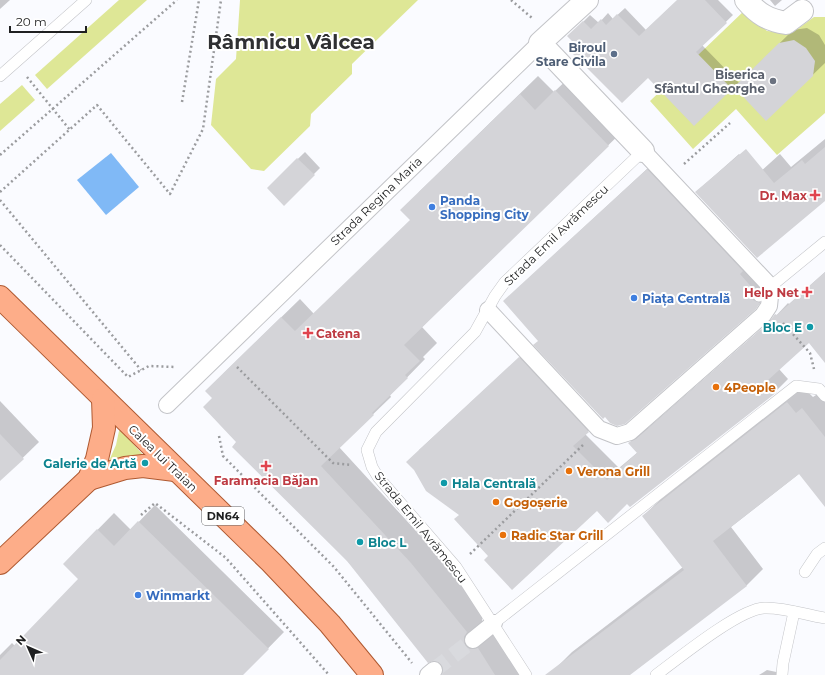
<svg xmlns="http://www.w3.org/2000/svg" width="825" height="675" font-family="Montserrat,sans-serif">
<style>
.green{fill:#dee796}
.water{fill:#80b9f6}
.shadow{fill:#0003}
.building{fill:#d4d4d8}
.lines{fill:none;stroke-linecap:round;stroke-linejoin:round}
.pedestrian-tunnel{stroke:#d9dade;stroke-width:16;stroke-dasharray:16 8;stroke-linecap:butt}
.service-casing{stroke:#c3c4c8;stroke-width:12}
.pedestrian-casing{stroke:#c3c4c8;stroke-width:18}
.minor-casing{stroke:#c3c4c8;stroke-width:24}
.primary-casing{stroke:#af5931;stroke-width:24}
.path{stroke:#9b9c9f;stroke-width:2.5;stroke-dasharray:2 3;stroke-linecap:butt}
.service{stroke:#fff;stroke-width:11}
.pedestrian{stroke:#fff;stroke-width:16}
.minor{stroke:#fff;stroke-width:22}
.primary{stroke:#fdad89;stroke-width:22}
.service-dot{fill:#5c6f8a;stroke:#fff;stroke-width:1.5}
.worship-dot{fill:#6b7280;stroke:#fff;stroke-width:1.5}
.health-dot{fill:#e0444e;stroke:#fff;stroke-width:1.5}
.shop-dot{fill:#3f7fe0;stroke:#fff;stroke-width:1.5}
.culture-dot{fill:#0f9aa8;stroke:#fff;stroke-width:1.5}
.food-dot{fill:#e8710a;stroke:#fff;stroke-width:1.5}
.labels{text-anchor:middle;dominant-baseline:central;stroke-width:4;stroke-linejoin:round;paint-order:stroke}
.shield{fill:#fff;stroke:#626364;stroke-width:1}
.shield-label{font-size:11px;font-weight:bold;fill:#1f2021}
.service-label{font-size:12px;font-weight:bold;fill:#4e5e75;stroke:#fff;text-anchor:end}
.worship-label{font-size:12px;font-weight:bold;fill:#5b616d;stroke:#fff;text-anchor:end}
.health-label{font-size:12px;font-weight:bold;fill:#be3a42;stroke:#fff;text-anchor:end}
.shop-label{font-size:12px;font-weight:bold;fill:#366cbe;stroke:#fff;text-anchor:start}
.street-label{font-size:12px;fill:#1f2021;stroke:#fff}
.culture-label{font-size:12px;font-weight:bold;fill:#0d838f;stroke:#fff;text-anchor:end}
.food-label{font-size:12px;font-weight:bold;fill:#c56008;stroke:#fff;text-anchor:start}
.town-label{font-size:20px;font-weight:bold;fill:#2f3032;stroke:#fff}
</style>
<rect width="100%" height="100%" fill="#fafbff"/>
<g class="green">
<path d="M119,0H147L47,89L35,75Z"/>
<path d="M240,0H418L352,64V74L311,114L310,126L264,171L251,169L211,125L216,79L236,59Z"/>
<path d="M745,10L767,31L792,33L814,17H825V113L777,155L736,109L693,149L650,101Z"/>
<path d="M22,85L35,100L0,131V104Z"/>
<path d="M121,430L143,455L108,463L116,445L119,431Z"/>
</g>
<path class="water" d="M111,153L139,187L106,215L77,180Z"/>
<g class="shadow">
<path d="M0,0H10L0,9Z"/>
<path d="M678,0H718L733,15L702,45L739,83L793,30L807,28L819,35L825,45V63L766,120L734,86L694,125L648,76L577,45L569,36L590,15L599,23L608,13L613,19L625,8L646,30Z"/>
<path d="M770,0H782L775,6Z"/>
<path d="M574,73L627,127L422,327L437,343L423,357L425,359L390,395L391,397L339,447L429,545L485,614L482,618L483,628L496,630L524,675H443L444,673L442,664L238,442L213,398L224,373L300,299L314,314L411,220L419,192L538,76L554,92Z"/>
<path d="M825,139V199L696,192L739,154L758,174L780,154L791,167Z"/>
<path d="M305,152L320,168L284,204L268,188Z"/>
<path d="M660,157L755,258L752,261L768,295L755,308L539,340L517,289Z"/>
<path d="M825,272V361L809,342L779,369L788,379L776,391L628,502L597,510L490,556L460,515L419,450L532,346L600,419L585,434L619,468L638,452L629,443L641,431L649,427L773,319L788,303L789,304Z"/>
<path d="M803,387L813,397L819,393L825,400V506L800,473L731,527L763,569L747,585L629,675H561L556,668L572,652L683,567L643,516L660,500Z"/>
<path d="M0,401L39,442L0,480Z"/>
<path d="M155,505L284,632L242,675H0V655L12,643L15,646L80,579L64,564L114,513L131,530Z"/>
<path d="M767,670L781,673L782,675H759Z"/>
</g>
<g class="building">
<path d="M677,0H705L727,23L696,52L732,89L694,126L648,78L622,103L570,51L576,45L567,36L583,21L591,29L601,19L606,25L617,14L639,36Z"/>
<path d="M794,40L806,48L815,61L813,76L766,121L734,87L779,43Z"/>
<path d="M555,90L609,146L404,345L420,361L405,375L408,378L372,413L374,415L321,466L411,563L467,632L464,637L465,646L470,649L478,648L495,675H442L443,669L441,664L433,661L428,663L347,561L232,447L236,442L203,407L212,398L205,391L281,317L295,331L410,220L400,210L520,94L535,110Z"/>
<path d="M825,147V201L757,258L695,192L746,149L774,183L802,160L805,164Z"/>
<path d="M297,158L315,175L284,206L267,188Z"/>
<path d="M647,169L743,271L740,274L755,291L752,294L753,300L760,303L756,309L625,424L617,426L610,423L605,417L603,419L533,345L538,341L503,301Z"/>
<path d="M825,272V363L809,343L767,381L777,392L630,507L627,504L608,523L597,511L512,590L484,560L488,556L454,519L459,515L426,491L414,470L406,462L519,357L589,432L573,446L607,480L637,453L628,443L636,439L769,322L775,314L777,315Z"/>
<path d="M787,402L796,413L802,408L825,437V507L799,474L713,541L747,586L630,675H545L684,570L642,516Z"/>
<path d="M0,434L24,459L0,481Z"/>
<path d="M138,521L269,649L243,675H0V660L78,579L63,564L97,529L114,546Z"/>
</g>
<g class="lines">
<path class="pedestrian-tunnel" d="M434,670L473,640"/>
<g class="service-casing">
<g id="service">
<path d="M0,76L86,0"/>
<path d="M759,296L825,242"/>
<path d="M805,572L817,554L825,548"/>
<path d="M494,623L796,386L819,389L825,396"/>
<path d="M526,675L456,567L378,477L372,467L367,450L376,432L475,332L495,296L505,282L643,151"/>
<path d="M656,675C679,658 739,609 764,608C784,607 806,615 825,618"/>
<path d="M782,675L783,663L794,612"/>
</g>
</g>
<g class="pedestrian-casing">
<g id="pedestrian">
<path d="M488,310L599,429L617,436L630,432L763,315L769,306L771,287L643,151"/>
<path d="M167,405L540,43"/>
<path d="M473,640L494,623"/>
<path d="M428,675L434,670"/>
</g>
</g>
<g class="minor-casing">
<g id="minor">
<path d="M587,0L540,43L643,151"/>
<path d="M746,0C758,14 768,20 786,23L802,11"/>
</g>
</g>
<g class="primary-casing">
<g id="primary">
<path d="M0,297L271,562L330,624L372,675"/>
<path d="M89,479L125,468L143,466L175,470"/>
<path d="M0,563L89,479L97,459L104,428L103,399"/>
</g>
</g>
<g class="path">
<path d="M511,0L532,18"/>
<path d="M27,77L70,130"/>
<path d="M182,102L199,0"/>
<path d="M0,155L177,0"/>
<path d="M684,164L730,123"/>
<path d="M0,192L97,105L170,194L203,129L221,0"/>
<path d="M0,200L141,370"/>
<path d="M0,245L128,377L149,366L176,367"/>
<path d="M783,323L810,353L814,369"/>
<path d="M237,367L333,463L352,465"/>
<path d="M219,436L223,456L334,567L412,663"/>
<path d="M141,515L155,503L226,558L329,675"/>
<path d="M470,554L584,444"/>
</g>
<use href="#service" class="service"/>
<use href="#pedestrian" class="pedestrian"/>
<use href="#minor" class="minor"/>
<use href="#primary" class="primary"/>
</g>
<circle class="service-dot" cx="614" cy="54" r="4"/>
<circle class="worship-dot" cx="773" cy="81" r="4"/>
<g class="health-dot">
<path d="M813 189h4v4h4v4h-4v4h-4v-4h-4v-4h4z"/>
<path d="M805 286h4v4h4v4h-4v4h-4v-4h-4v-4h4z"/>
<path d="M306 327h4v4h4v4h-4v4h-4v-4h-4v-4h4z"/>
<path d="M264 460h4v4h4v4h-4v4h-4v-4h-4v-4h4z"/>
</g>
<g class="shop-dot">
<circle cx="432" cy="207" r="4"/>
<circle cx="634" cy="298" r="4"/>
<circle cx="138" cy="595" r="4"/>
</g>
<g class="culture-dot">
<circle cx="810" cy="327" r="4"/>
<circle cx="145" cy="463" r="4"/>
<circle cx="444" cy="483" r="4"/>
<circle cx="360" cy="542" r="4"/>
</g>
<g class="food-dot">
<circle cx="716" cy="387" r="4"/>
<circle cx="569" cy="471" r="4"/>
<circle cx="496" cy="502" r="4"/>
<circle cx="503" cy="535" r="4"/>
</g>
<g class="labels">
<rect class="shield" x="202" y="507" width="42" height="18" rx="3"/>
<g class="shield-label">
<text x="223" y="516">DN64</text>
</g>
<g class="service-label">
<text x="606" y="47">Biroul<tspan x="606" dy="14">Stare Civila</tspan></text>
</g>
<g class="worship-label">
<text x="765" y="74">Biserica<tspan x="765" dy="14">Sfântul Gheorghe</tspan></text>
</g>
<g class="health-label">
<text x="807" y="195">Dr. Max</text>
<text x="799" y="292">Help Net</text>
<text x="316" y="333" text-anchor="start">Catena</text>
<text x="266" y="480" text-anchor="middle">Faramacia Băjan</text>
</g>
<g class="shop-label">
<text x="440" y="200">Panda<tspan x="440" dy="14">Shopping City</tspan></text>
<text x="642" y="298">Piața Centrală</text>
<text x="146" y="595">Winmarkt</text>
</g>
<g class="street-label">
<text transform="translate(376 201) rotate(-44)">Strada Regina Maria</text>
<text transform="translate(556 235) rotate(-44)">Strada Emil Avrămescu</text>
<text transform="translate(163 458) rotate(44)">Calea lui Traian</text>
<text transform="translate(421 527) rotate(51)">Strada Emil Avrămescu</text>
</g>
<g class="culture-label">
<text x="802" y="327">Bloc E</text>
<text x="137" y="463">Galerie de Artă</text>
<text x="452" y="483" text-anchor="start">Hala Centrală</text>
<text x="368" y="542" text-anchor="start">Bloc L</text>
</g>
<g class="food-label">
<text x="724" y="387">4People</text>
<text x="577" y="471">Verona Grill</text>
<text x="504" y="502">Gogoșerie</text>
<text x="511" y="535">Radic Star Grill</text>
</g>
<g class="town-label">
<text x="291" y="42">Râmnicu Vâlcea</text>
</g>
</g>
<g transform="translate(28 647) rotate(315)" stroke="#ffffff" stroke-width="3" paint-order="stroke">
<path d="M0-3L7 15L0 10L-7 15Z" fill="#1f2021"/>
<text y="-6" font-size="11" font-weight="bold" text-anchor="middle" fill="#1f2021">N</text>
</g>
<path d="M10 26v6h76v-6" fill="none" stroke="#1f2021" stroke-width="2"/>
<text x="16" y="26" font-size="12" fill="#1f2021" stroke="#ffffff" stroke-width="3" paint-order="stroke">20 m</text>
</svg>
